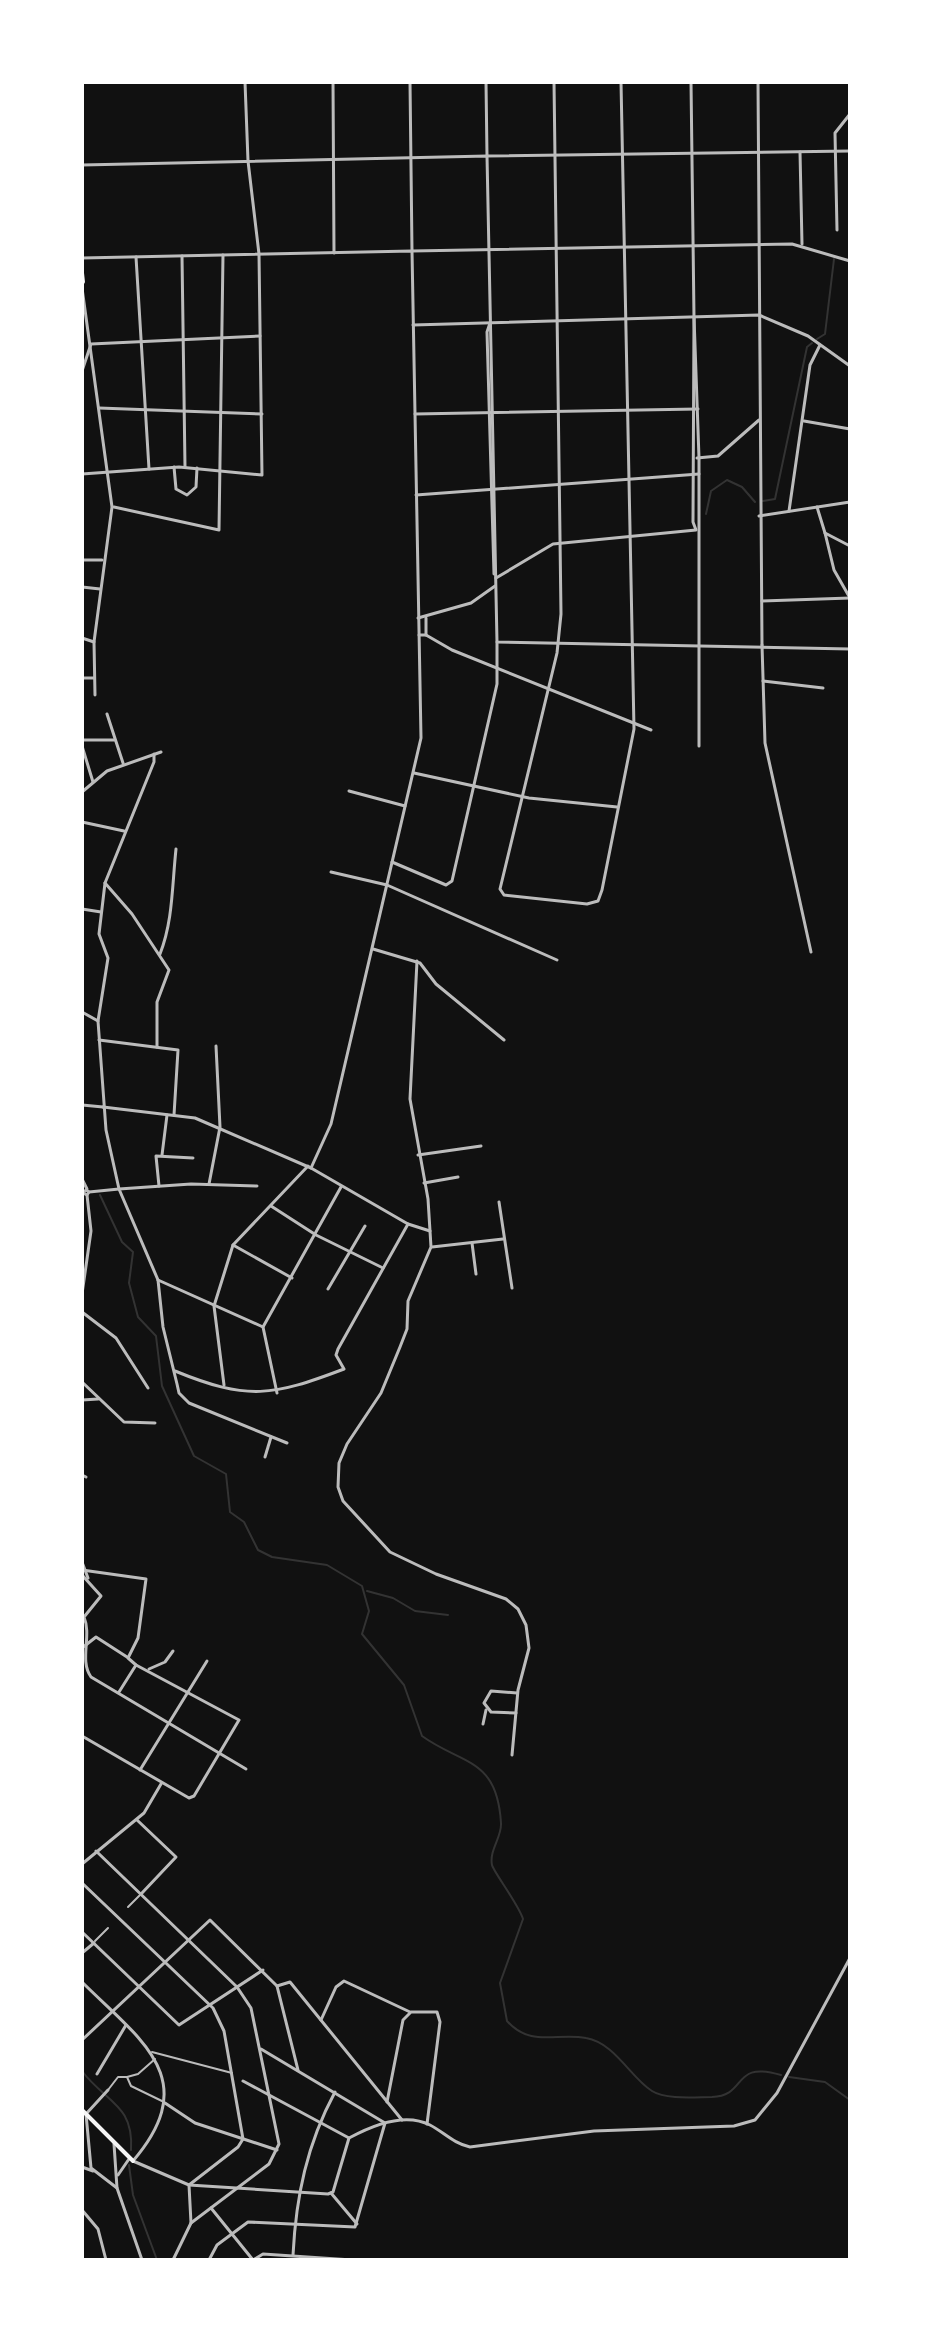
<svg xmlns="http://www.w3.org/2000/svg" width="932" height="2342" font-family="'DejaVu Sans',sans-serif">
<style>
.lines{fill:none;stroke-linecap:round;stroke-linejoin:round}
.stream{stroke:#333;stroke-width:2}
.pedestrian{stroke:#bcbcbc;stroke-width:2}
.minor{stroke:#bcbcbc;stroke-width:3}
.tertiary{stroke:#bcbcbc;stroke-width:3}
.secondary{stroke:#f5f5f5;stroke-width:4}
</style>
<rect width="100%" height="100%" fill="#111"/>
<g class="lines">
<g class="stream">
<path d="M817,339L825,334L834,259"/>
<path d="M763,501L775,499L807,347L812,343"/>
<path d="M706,514L711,491L727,480L742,487L755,502"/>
<path d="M100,1195L122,1242L133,1252L129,1283L138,1317L156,1336L162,1386L194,1456L226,1474L230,1512L244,1522L258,1550L272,1557L327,1565L362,1586L369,1611L362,1634L404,1685L422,1736C462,1765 497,1757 501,1823C502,1837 489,1850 492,1865C493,1871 519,1905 523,1919L500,1983L507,2021C531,2048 557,2032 586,2038C615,2043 630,2077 652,2091C666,2100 696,2097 712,2097C748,2096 731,2060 781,2075"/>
<path d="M367,1591L393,1598L415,1611L448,1615"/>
<path d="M82,2071C105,2102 134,2104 131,2150"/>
<path d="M789,2077L825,2082L850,2100"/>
<path d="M129,2165L133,2195L157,2260"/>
</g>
<g class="pedestrian">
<path d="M128,1907L140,1895"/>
<path d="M95,1941L108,1928"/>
<path d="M152,2052L232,2073"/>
<path d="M127,2077L138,2074L155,2059"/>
<path d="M108,2090L118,2077H127L131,2086L164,2102"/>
</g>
<g class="minor">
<path d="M333,82L334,253"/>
<path d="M410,82L412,251L792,244L850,261"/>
<path d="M486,82L487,156L850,151"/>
<path d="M554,82L561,614L557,653L500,889L504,895L587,904L598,901L602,890L634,729L621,82"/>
<path d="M800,152L802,244"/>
<path d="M837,230L835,133L850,114"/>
<path d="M182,256L185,467"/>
<path d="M136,257L149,469"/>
<path d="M82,288L112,507L94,642L95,695"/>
<path d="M694,317L699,458V746"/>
<path d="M82,371L91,344L260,336"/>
<path d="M99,408L262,414"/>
<path d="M415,414L698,409"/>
<path d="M804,421L850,429"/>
<path d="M697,458L718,456L759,420"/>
<path d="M174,467L176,489L187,495L196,487L197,468"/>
<path d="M82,474L179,467L262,475L259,254L248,161L245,82"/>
<path d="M416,495L699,474"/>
<path d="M114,507L219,530L223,255"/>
<path d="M817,507L825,533L850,546"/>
<path d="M789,511L810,365L820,345"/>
<path d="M759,516L850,502"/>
<path d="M825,533L834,570L850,598"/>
<path d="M82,560H102"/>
<path d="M496,578L553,544L696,530L693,522L694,318"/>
<path d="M82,587L100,589"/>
<path d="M762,601L850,598"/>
<path d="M426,618V635"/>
<path d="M419,635H426L452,650L651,730"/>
<path d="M82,638L94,642"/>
<path d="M762,645L765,743L811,952"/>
<path d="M82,678H94"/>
<path d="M763,681L823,688"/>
<path d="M107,714L123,763"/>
<path d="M82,740H114"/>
<path d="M82,746L93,782"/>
<path d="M414,773L529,798L617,807"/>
<path d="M349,791L405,806"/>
<path d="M82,792L107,771L161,752"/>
<path d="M82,822L124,831"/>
<path d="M392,862L446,885L452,881L497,684V642"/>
<path d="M331,872L387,885L557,960"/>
<path d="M105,883L132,914L169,970L157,1002V1047"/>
<path d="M82,909L101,912"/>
<path d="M373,949L420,963L436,984L504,1040"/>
<path d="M160,954C173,921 172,886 176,849"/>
<path d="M417,961L410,1099L428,1199L431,1247L408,1301L407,1329L400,1347L381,1393L347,1444L339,1463L338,1487L343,1501L390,1552L436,1574L506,1599L518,1609L526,1625L529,1648L518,1690L512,1755"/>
<path d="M98,1021L108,958L99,934L105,883L154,762V754"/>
<path d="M99,1040L178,1050L174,1115"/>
<path d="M82,1105L103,1107"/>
<path d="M162,1155L167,1115"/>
<path d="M418,1155L481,1146"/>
<path d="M311,1168L408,1224L430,1231"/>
<path d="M82,1179L87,1189"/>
<path d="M424,1183L458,1177"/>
<path d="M209,1184L220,1127L216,1046"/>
<path d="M159,1186L156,1156L193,1158"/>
<path d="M257,1186L191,1184L119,1189L158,1280L163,1327L177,1384L179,1393L189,1403L287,1443"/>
<path d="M499,1202L512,1288"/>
<path d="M271,1206L316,1235L383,1268"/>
<path d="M472,1243L476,1274"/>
<path d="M233,1245L292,1278"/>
<path d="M432,1247L503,1239"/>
<path d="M158,1280L263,1327"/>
<path d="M328,1289L365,1226"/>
<path d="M82,1312L116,1338L148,1388"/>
<path d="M175,1371C248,1401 273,1396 344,1369L336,1355L338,1349L408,1224"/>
<path d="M82,1382L124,1422L155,1423"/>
<path d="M224,1385L214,1306L233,1245L308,1166"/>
<path d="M277,1393L263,1327L341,1187"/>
<path d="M82,1400L98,1399"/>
<path d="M265,1457L271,1437"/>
<path d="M82,1475L86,1477"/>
<path d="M82,1482V1524"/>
<path d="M82,1562L88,1578"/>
<path d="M82,1570L146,1579L138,1638L128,1658L136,1665"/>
<path d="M82,1575L101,1596L84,1617C92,1636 79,1660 91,1677L246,1769"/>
<path d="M82,1648L96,1637L127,1657"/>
<path d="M149,1669L165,1662L173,1651"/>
<path d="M516,1713L491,1712L484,1703L491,1691L517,1693"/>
<path d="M483,1724L486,1710"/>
<path d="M82,1736L189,1798L194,1796L239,1720L136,1665L119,1692"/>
<path d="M140,1770L207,1661"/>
<path d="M137,1820L176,1857L142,1893"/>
<path d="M96,1851L237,1987L251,2008L279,2144L269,2164L191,2223"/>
<path d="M82,1864L144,1813L161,1784"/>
<path d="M82,1883L213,2008L224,2031L243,2139L238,2147L189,2185L191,2223L173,2260"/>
<path d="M82,1932L179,2025L263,1970"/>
<path d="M82,1953L94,1943"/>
<path d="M277,1986L290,1982L402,2120"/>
<path d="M321,2020L336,1987L344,1981L410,2012"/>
<path d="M82,2040L210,1920L277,1986L298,2070"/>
<path d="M97,2074L126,2025"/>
<path d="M243,2081L349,2138"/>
<path d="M387,2102L403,2020L411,2012H437L440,2022L427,2124"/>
<path d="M165,2103L195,2123L277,2150"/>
<path d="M86,2114L108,2090"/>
<path d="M82,2167L93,2171"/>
<path d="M331,2193L357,2224"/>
<path d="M211,2208L253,2260"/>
<path d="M82,2210L98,2229L106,2260"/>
<path d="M293,2255C296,2196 307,2144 335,2092"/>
<path d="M209,2260L217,2245L248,2222L355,2227L385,2123L261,2049"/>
<path d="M253,2260L263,2254L352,2260"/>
</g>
<g class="tertiary">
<path d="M691,82L694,317"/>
<path d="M758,82L762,645"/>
<path d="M82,165L487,156L497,642L850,649"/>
<path d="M82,258L412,251L421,738L331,1124L311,1168L195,1118L103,1107"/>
<path d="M490,323L487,332L494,574"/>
<path d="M413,325L759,315L808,336L850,366"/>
<path d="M418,618L471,603L495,586"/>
<path d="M82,1012L98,1021L106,1130L119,1189L89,1192"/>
<path d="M86,1190L89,1192L87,1195L83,1193Z"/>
<path d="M82,1294L91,1231L87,1195"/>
<path d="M82,1982C139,2039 204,2078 133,2161L189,2185L328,2194L333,2192L349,2138C371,2126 405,2112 430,2125C445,2133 453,2143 470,2147L594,2131L734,2126L755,2120L777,2093L850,1958"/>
<path d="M86,2114L91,2168L117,2188"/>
<path d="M114,2144L117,2188L142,2260"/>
<path d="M118,2175L129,2159"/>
</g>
<g class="secondary">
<path d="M82,273L83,282"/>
<path d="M82,2110L133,2161"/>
</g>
</g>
<rect width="932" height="2342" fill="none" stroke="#ffffff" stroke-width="168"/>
</svg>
